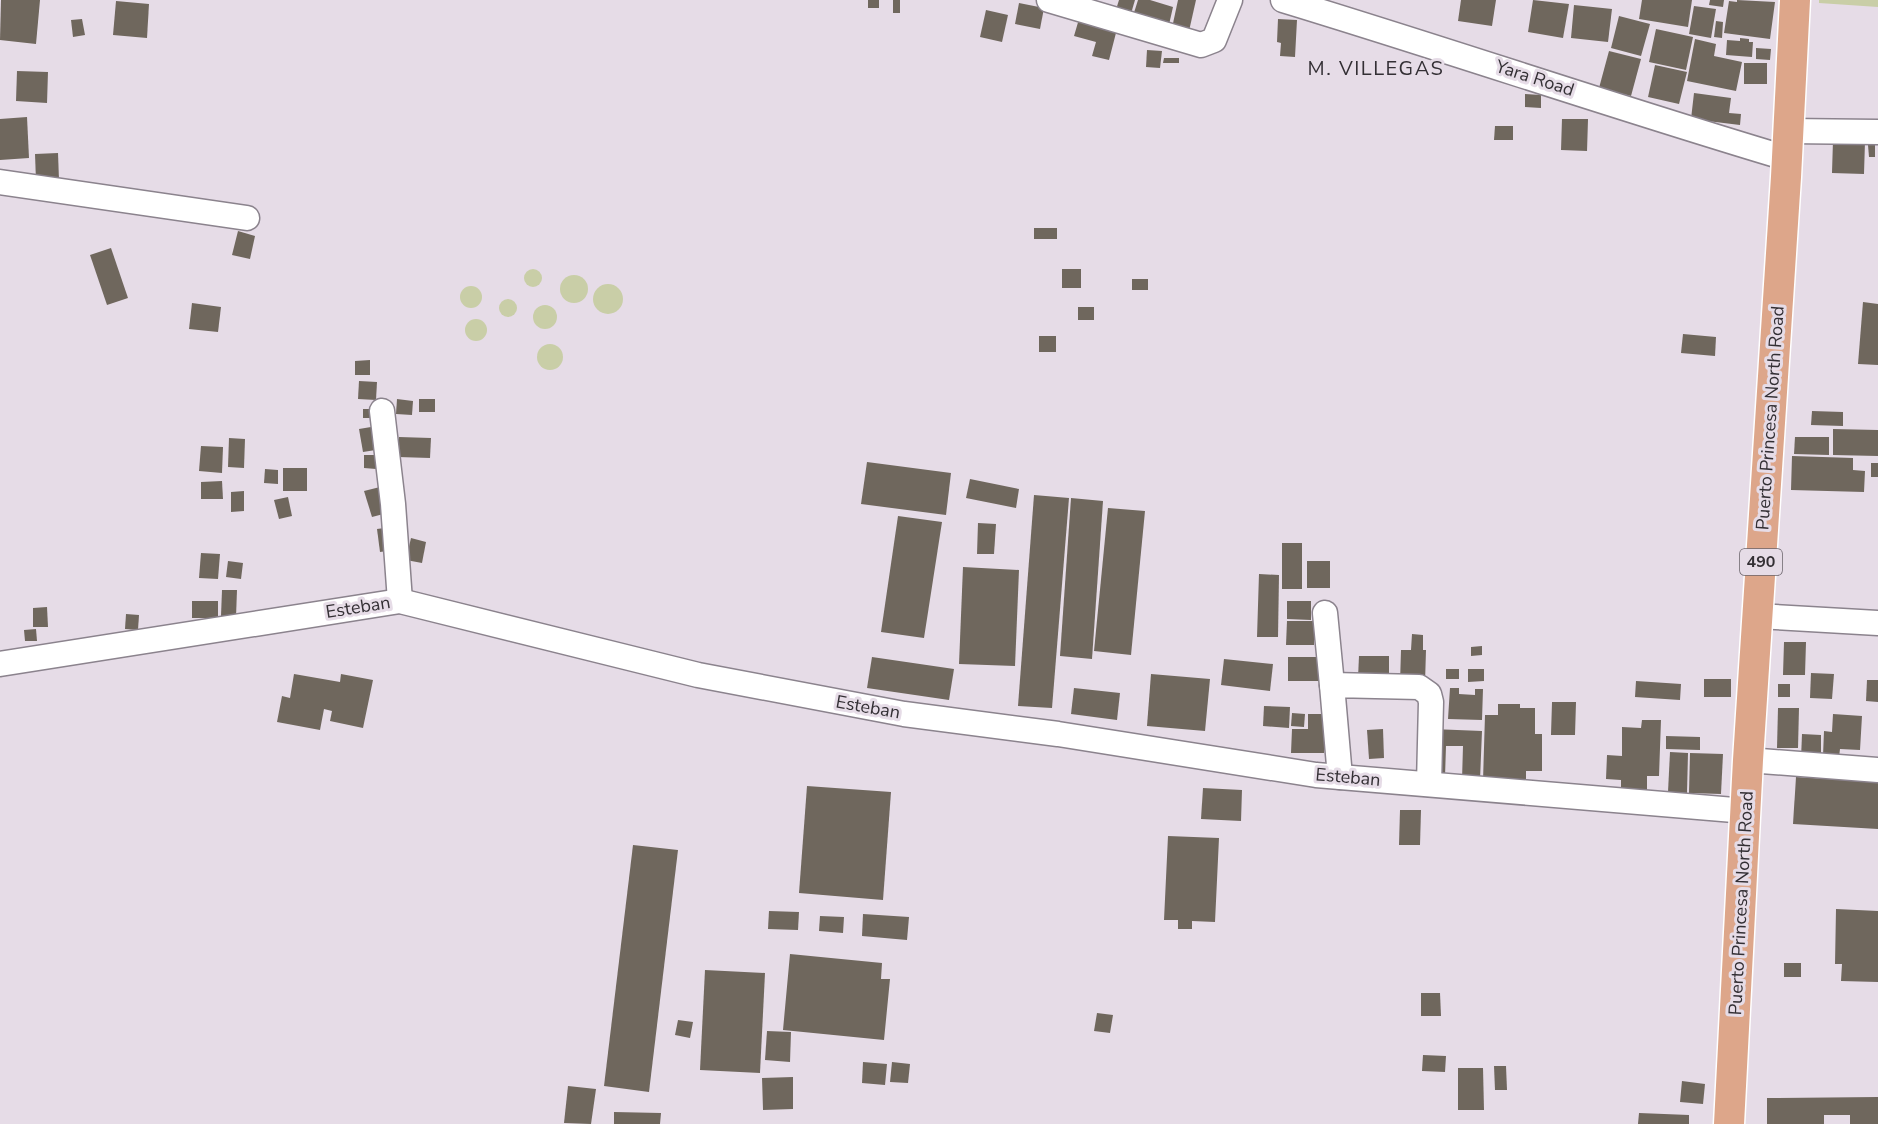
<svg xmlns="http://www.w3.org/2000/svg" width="1878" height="1124" font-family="'Nunito Sans',sans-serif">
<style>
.green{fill:#c9cea7}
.building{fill:#6f675d}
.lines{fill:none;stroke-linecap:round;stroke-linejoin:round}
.minor-casing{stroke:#8b838d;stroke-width:27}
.major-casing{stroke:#fff;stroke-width:33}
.minor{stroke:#fff;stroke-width:24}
.major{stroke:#dda68a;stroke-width:30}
.labels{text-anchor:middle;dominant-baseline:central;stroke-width:6;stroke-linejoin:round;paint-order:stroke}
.shield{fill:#e6dce7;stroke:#69636a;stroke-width:1.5}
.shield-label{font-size:16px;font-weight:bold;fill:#332f34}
.street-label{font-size:18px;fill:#332f34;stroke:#e6dce7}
.neighbourhood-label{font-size:20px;letter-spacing:1.5px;fill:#332f34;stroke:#e6dce7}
</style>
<rect width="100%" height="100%" fill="#e6dce7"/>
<g class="green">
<path d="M1819,0H1878V7L1819,3Z"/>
<circle cx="533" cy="278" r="9"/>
<circle cx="574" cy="289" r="14"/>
<circle cx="608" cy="299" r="15"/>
<circle cx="471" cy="297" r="11"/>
<circle cx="508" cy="308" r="9"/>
<circle cx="545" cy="317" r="12"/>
<circle cx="476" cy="330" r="11"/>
<circle cx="550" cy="357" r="13"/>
</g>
<g class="building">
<path d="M1,0H40L36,44L0,40Z"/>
<rect x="868" y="0" width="11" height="8"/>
<rect x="893" y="0" width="7" height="13"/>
<path d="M1119,0H1135L1130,17L1115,13Z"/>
<path d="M1138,0H1150L1173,7L1168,29L1132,19Z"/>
<path d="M1178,0H1196L1189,31L1172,28Z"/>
<path d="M1461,0H1496L1492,26L1458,21Z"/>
<path d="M1533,0L1569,4L1563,38L1528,32Z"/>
<path d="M1642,0H1692L1688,27L1639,19Z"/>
<path d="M1710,0H1724L1723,7L1709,5Z"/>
<path d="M1737,0L1775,2L1770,39L1724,33L1729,1L1737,2Z"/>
<path d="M116,1L149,4L147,38L113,35Z"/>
<path d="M1019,3L1044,8L1040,29L1015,24Z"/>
<path d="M1574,5L1612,9L1608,42L1571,38Z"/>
<path d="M1694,6L1716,9L1711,38L1689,34Z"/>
<path d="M986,10L1008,15L1002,42L980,37Z"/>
<path d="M1619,16L1650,24L1641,56L1611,48Z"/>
<path d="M82,19L85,35L73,37L71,20Z"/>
<path d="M1079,19L1117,29L1109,60L1092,56L1096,42L1074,36Z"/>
<path d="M1278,19L1297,20L1295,57L1280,56L1281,43L1277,42Z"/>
<path d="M1716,21L1723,22L1722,38L1714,37Z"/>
<path d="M1656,29L1693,37L1686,70L1649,62Z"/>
<path d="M1740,38L1749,39V42H1753L1752,57L1726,55L1727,40L1740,41Z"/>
<path d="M1695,39L1716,44L1714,56L1742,62L1736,91L1687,81Z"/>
<path d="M1756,48L1771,49L1770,60L1756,59Z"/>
<path d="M1147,50L1162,51L1160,68L1146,67Z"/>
<path d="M1609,51L1641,59L1631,96L1599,88Z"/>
<path d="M1164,58H1179V63H1163Z"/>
<rect x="1744" y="63" width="23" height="21"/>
<path d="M1655,65L1687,72L1679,104L1648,97Z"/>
<path d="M17,71L48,72L47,103L16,101Z"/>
<path d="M1694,93L1731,98L1729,113L1741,114L1740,125L1691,119Z"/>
<path d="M1525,94L1541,95V108L1525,107Z"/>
<path d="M27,117L29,158L0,160V119Z"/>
<path d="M1562,119H1588L1587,151L1561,150Z"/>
<path d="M1495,126H1513V140H1494Z"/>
<path d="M1833,140L1865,141L1864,174L1832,173Z"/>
<path d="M1868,145H1875V157H1869Z"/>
<path d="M58,153L59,180L36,181L35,154Z"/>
<rect x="1034" y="228" width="23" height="11"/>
<path d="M238,231L255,236L250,259L232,255Z"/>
<path d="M111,248L128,298L107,305L90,255Z"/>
<rect x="1062" y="269" width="19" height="19"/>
<rect x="1132" y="279" width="16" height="11"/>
<path d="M1863,302L1878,304V365L1858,364Z"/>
<path d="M192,303L221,307L218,332L189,329Z"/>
<rect x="1078" y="307" width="16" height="13"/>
<path d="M1683,334L1716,337L1715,356L1681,353Z"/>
<rect x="1039" y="336" width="17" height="16"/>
<path d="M370,360V375H355V361Z"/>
<path d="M359,381L377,382L376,400L358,399Z"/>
<path d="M397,399L413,401L412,415L396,414Z"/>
<rect x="419" y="399" width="16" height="13"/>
<rect x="363" y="409" width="12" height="9"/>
<path d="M1812,411L1843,412V426L1811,425Z"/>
<path d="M377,426L382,449L363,452L359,429Z"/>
<path d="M1833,429L1878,430V456L1833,455Z"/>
<path d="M399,437L431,438L430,458L398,457Z"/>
<path d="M1795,437H1829V455L1794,454Z"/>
<path d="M229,438L245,439L244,468L228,467Z"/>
<path d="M201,446L223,447L222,473L199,471Z"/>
<path d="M364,455H376V469L364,468Z"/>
<path d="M1792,456L1853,458V470L1865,471L1864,492L1791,490Z"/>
<path d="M867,462L951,473L946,515L861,504Z"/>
<rect x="1871" y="463" width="7" height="14"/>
<rect x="283" y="468" width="24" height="23"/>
<path d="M265,469L278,470V484L264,483Z"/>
<path d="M970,479L1019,489L1016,508L966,498Z"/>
<path d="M222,481L223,499H201V482Z"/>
<path d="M384,486L391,512L372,517L364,491Z"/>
<path d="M244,491V511L231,512V492Z"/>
<path d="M1034,495L1069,498L1052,708L1018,706Z"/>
<path d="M288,497L292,516L279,519L274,500Z"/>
<path d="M1071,498L1103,501L1092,659L1060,656Z"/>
<path d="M1108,508L1145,511L1131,655L1094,651Z"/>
<path d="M898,516L942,522L924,638L881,632Z"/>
<path d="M978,523L996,524L994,554H977Z"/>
<path d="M392,527L394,550L380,552L377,529Z"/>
<path d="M411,538L426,542L422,563L406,560Z"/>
<rect x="1282" y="543" width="20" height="46"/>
<path d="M201,553L220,554L218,579L199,578Z"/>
<path d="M228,561L243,563L241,579L226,577Z"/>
<rect x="1307" y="561" width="23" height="27"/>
<path d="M963,567L1019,570L1015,666L959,664Z"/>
<path d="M1259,574L1279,575L1278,637H1257Z"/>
<path d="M222,590H237L236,617L221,616Z"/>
<rect x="192" y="601" width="26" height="17"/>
<path d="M1287,601H1311V620L1287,619Z"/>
<path d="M47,607L48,627H33V608Z"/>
<path d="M126,614L139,615L138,630L125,629Z"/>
<path d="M1287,621H1314V645H1286Z"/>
<path d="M36,629L37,641H25L24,630Z"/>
<path d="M1412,634L1423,635V650H1426L1425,683H1400L1401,650H1411Z"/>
<path d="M1784,642H1806L1805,675H1783Z"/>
<path d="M1482,646V655L1471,656V647Z"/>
<path d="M1359,656H1389V678H1358Z"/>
<path d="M872,657L954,669L949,700L867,688Z"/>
<path d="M1288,657H1323L1322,681H1288Z"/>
<path d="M1224,659L1273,664L1270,691L1221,685Z"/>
<rect x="1446" y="669" width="13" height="10"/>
<path d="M1468,669H1484V681L1468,682Z"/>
<path d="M1811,673L1834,674L1832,699L1810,698Z"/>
<path d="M294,674L340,682L341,674L373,680L363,728L330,721L332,711L324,709L320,730L277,722L282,696L290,698Z"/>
<path d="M1151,674L1210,679L1205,731L1147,726Z"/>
<rect x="1704" y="679" width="27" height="18"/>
<path d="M1867,680H1878V702L1866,701Z"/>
<path d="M1636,681L1681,684L1680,700L1635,697Z"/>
<rect x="1778" y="684" width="12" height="13"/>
<path d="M1074,688L1120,693L1117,720L1071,714Z"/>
<path d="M1450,688H1459V694L1475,695V689H1483L1482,720L1448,719Z"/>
<path d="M1552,702H1576L1575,735H1551Z"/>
<path d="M1498,704H1520V708H1535V734H1542V771H1526V782L1483,781L1485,715H1498Z"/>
<path d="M1264,706L1290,707L1289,728L1263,726Z"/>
<path d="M1778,708H1799L1798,748H1777Z"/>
<path d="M1292,713L1305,714L1304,727L1291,726Z"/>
<path d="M1308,714H1325L1324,753H1291L1292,729H1308Z"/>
<path d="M1833,714L1862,716L1860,750L1840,749L1839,757L1823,756L1824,731L1832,732Z"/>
<path d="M1642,720H1661L1659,776H1647V792L1621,791V780L1606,779L1607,755L1622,756V727L1641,728Z"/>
<path d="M1383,729L1384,758L1369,759L1367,730Z"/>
<path d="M1432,729L1482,731L1480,780H1462L1463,746H1446L1445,777L1430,776Z"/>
<path d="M1802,734L1821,735V759H1801Z"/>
<path d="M1666,736L1700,737V750L1666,749Z"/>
<path d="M1670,752L1688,753L1687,793L1668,792Z"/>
<path d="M1690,753L1723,754L1721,794L1689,793Z"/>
<path d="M1796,777L1878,782V829L1793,824Z"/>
<path d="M807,786L891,792L883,900L799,893Z"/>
<path d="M1203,788L1242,790L1241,821L1201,819Z"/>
<path d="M1400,810H1421L1420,845H1399Z"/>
<path d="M1168,836L1219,838L1215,922L1192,921V929H1178V920H1164Z"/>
<path d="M633,845L678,850L649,1092L604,1086Z"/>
<path d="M1836,909L1878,911V982L1841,981L1842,964H1835Z"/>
<path d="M769,911L799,912L798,930L768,929Z"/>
<path d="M863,914L909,917L907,940L862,936Z"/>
<path d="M820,916L844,917L843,933L819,931Z"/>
<path d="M790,954L882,963L881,979H890L884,1040L783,1030Z"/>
<rect x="1784" y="963" width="17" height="14"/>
<path d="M705,970L765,973L760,1073L700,1070Z"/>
<path d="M1421,993H1440L1441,1016H1421Z"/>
<path d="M1097,1013L1113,1015L1110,1033L1094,1031Z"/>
<path d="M678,1020L693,1022L690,1038L675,1035Z"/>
<path d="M767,1031L791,1032L790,1062L765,1060Z"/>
<path d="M1423,1055L1446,1056L1445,1072L1422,1071Z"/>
<path d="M863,1062L887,1064L885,1085L862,1083Z"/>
<path d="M892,1062L910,1064L908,1083L890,1082Z"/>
<path d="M1494,1066H1506L1507,1090H1495Z"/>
<path d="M1458,1068H1483L1484,1110H1458Z"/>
<path d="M793,1077V1109L763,1110L762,1078Z"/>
<path d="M1682,1081L1705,1084L1703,1104L1680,1102Z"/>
<path d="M568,1086L596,1089L591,1124L564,1123Z"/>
<path d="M1878,1097V1124H1850V1115H1824V1124H1767V1098Z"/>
<path d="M614,1112L661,1113L660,1124H614Z"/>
<path d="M1639,1113L1689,1115V1124H1638Z"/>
</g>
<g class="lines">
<g class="minor-casing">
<g id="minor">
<path d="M1049,0L1201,45L1214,40L1230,0"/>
<path d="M1283,0C1451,51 1618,108 1786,158"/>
<path d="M1788,131L1878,132"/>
<path d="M0,182L247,218"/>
<path d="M382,411L393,504L400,601"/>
<path d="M1325,613L1332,685"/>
<path d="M1757,616L1878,623"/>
<path d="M0,664L400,601L698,675L904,714L1058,734L1316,775L1746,811"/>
<path d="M1748,760L1878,770"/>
<path d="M1340,777L1332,685L1419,687L1429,694L1431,702L1429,784"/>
</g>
</g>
<g class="major-casing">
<path id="major" d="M1729,1124L1748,760L1786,177L1795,0"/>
</g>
<use href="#minor" class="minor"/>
<use href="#major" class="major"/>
</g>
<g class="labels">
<rect class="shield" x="1740" y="549" width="42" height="26" rx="4.5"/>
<g class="shield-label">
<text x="1761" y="562">490</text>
</g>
<g class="street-label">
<text transform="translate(1535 78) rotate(18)">Yara Road</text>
<text transform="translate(1770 418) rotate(-86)">Puerto Princesa North Road</text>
<text transform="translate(358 607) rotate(-9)">Esteban</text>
<text transform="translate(868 707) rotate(10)">Esteban</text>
<text transform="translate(1348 777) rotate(5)">Esteban</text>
<text transform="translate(1741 903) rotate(-87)">Puerto Princesa North Road</text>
</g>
<g class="neighbourhood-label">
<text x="1376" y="68">M. VILLEGAS</text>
</g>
</g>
</svg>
